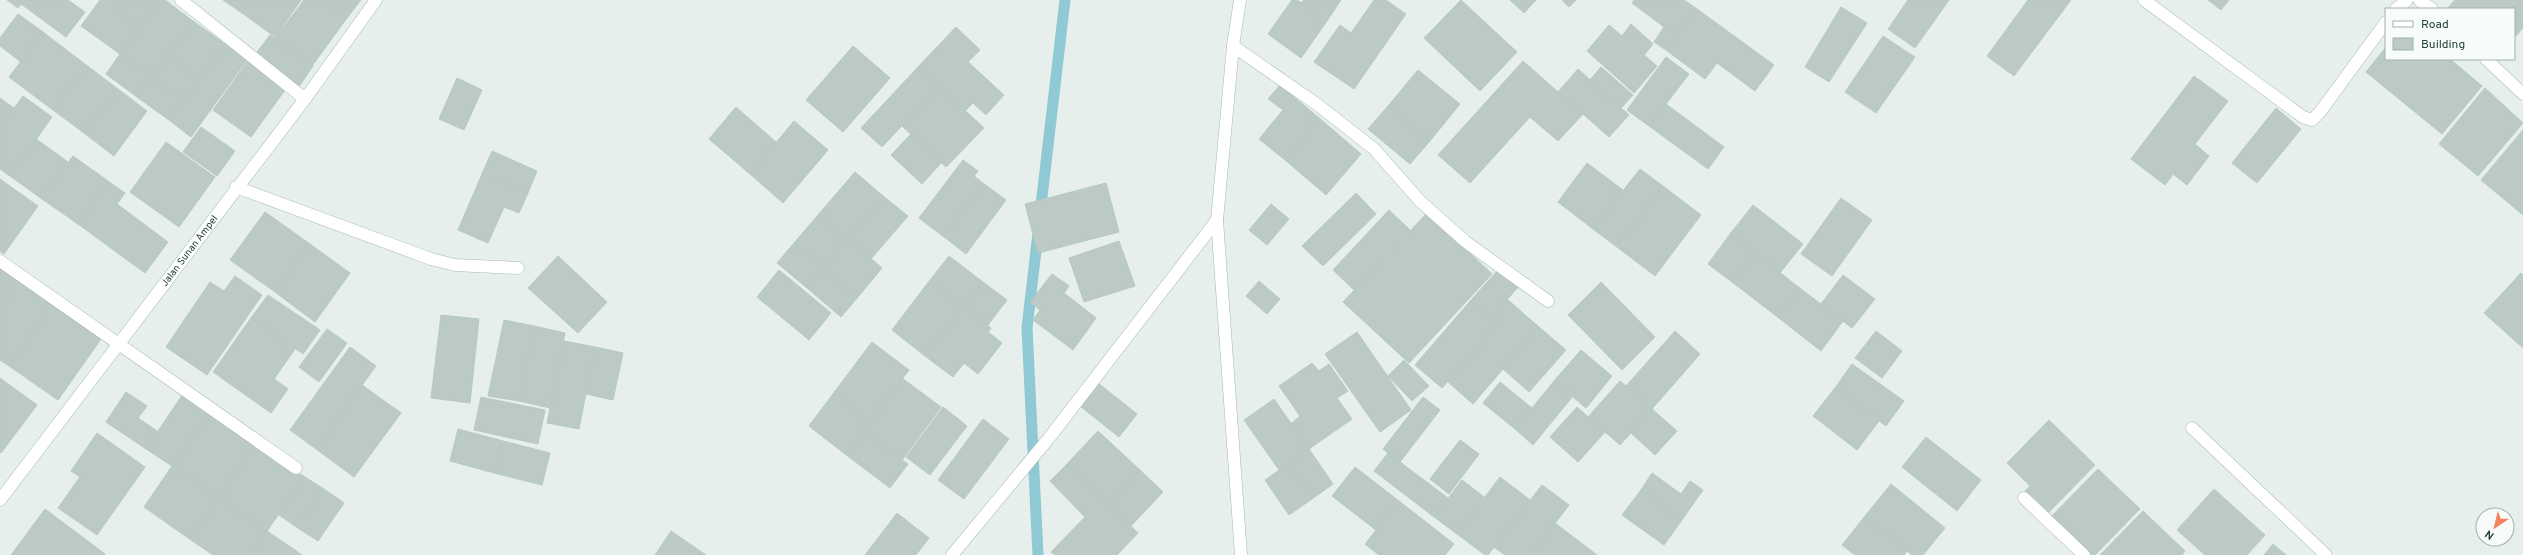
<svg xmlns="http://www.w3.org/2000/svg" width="2523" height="555" font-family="Overpass,sans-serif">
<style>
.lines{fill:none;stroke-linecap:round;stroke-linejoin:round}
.stream{stroke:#8ec9d4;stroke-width:11}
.building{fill:#bbcac4;stroke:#b8c9c2}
.street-casing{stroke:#a8b8b2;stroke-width:13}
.secondary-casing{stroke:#a4bbb3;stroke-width:13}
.street{stroke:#fff;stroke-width:12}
.secondary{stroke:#fff;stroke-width:12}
.labels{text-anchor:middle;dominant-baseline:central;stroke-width:3;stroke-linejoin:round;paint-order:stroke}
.street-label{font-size:10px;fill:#24423a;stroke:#f7fbf9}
</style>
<rect width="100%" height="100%" fill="#e6efeb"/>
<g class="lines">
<g class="stream">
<path d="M1040,214L1065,0"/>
<path d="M1038,233L1027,328L1038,555"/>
</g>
</g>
<g class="building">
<path d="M7,0H24L18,8Z"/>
<path d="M24,0H68L85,12L66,37L21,4Z"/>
<path d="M100,0L140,28L120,54L81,26Z"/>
<path d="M102,0H121L114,9Z"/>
<path d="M121,0H160L140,28L114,9Z"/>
<path d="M160,0H165L193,21L151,77L120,54Z"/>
<path d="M223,0H251L242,13Z"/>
<path d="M251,0H301L275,37L242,13Z"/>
<path d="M304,0H322L347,18L312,66L275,38Z"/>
<path d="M322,0H361L347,18Z"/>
<path d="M1292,0H1297L1327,21L1301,58L1268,34Z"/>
<path d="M1304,0H1341L1327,21L1301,3Z"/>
<path d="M1374,0H1386L1406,14L1354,89L1314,62L1340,25L1351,33Z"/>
<path d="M1461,0L1517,52L1480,91L1424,38Z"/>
<path d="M1510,0H1536L1524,13Z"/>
<path d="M1562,0H1576L1569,7Z"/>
<path d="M1634,0H1684L1697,9L1666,50L1654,42L1664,27L1632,3Z"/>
<path d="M1908,0H1949L1915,48L1888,29Z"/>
<path d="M2028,0H2071L2014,76L1987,56Z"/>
<path d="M2208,0H2229L2221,10Z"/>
<path d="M2455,0H2523V28L2514,38V9H2447Z"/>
<path d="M1841,7L1867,23L1829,82L1805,67Z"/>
<path d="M1697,9L1774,65L1755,91L1717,63L1705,79L1666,50Z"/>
<path d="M18,14L43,32L21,62L0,46V38Z"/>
<path d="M193,21L225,44L199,79L167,55Z"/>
<path d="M1631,24L1653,44L1644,55L1657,66L1634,93L1587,51L1609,25L1622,36Z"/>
<path d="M956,27L980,50L968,62L1004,95L986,115L973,103L965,111L918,67Z"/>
<path d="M43,32L86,65L53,110L9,77Z"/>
<path d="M270,35L313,66L298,88L254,56Z"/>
<path d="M1883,36L1915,57L1876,113L1845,92Z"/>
<path d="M225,44L247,60L191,137L169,120Z"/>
<path d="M853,46L890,78L843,132L806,100Z"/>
<path d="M2386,47V59H2450L2482,86L2442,134L2366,72Z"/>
<path d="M120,54L151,77L137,97L106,74Z"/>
<path d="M167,55L199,79L183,101L151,77Z"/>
<path d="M1666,57L1689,74L1649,126L1627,110Z"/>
<path d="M250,58L288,86L251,137L213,110Z"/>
<path d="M1523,61L1583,114L1558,141L1530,117L1470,183L1438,155Z"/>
<path d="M86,65L118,89L84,133L53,110Z"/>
<path d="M918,67L939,86L882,147L861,128Z"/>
<path d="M1601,67L1633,95L1621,108L1590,80Z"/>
<path d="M1578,69L1629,115L1609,137L1558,92Z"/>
<path d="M1418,70L1460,104L1430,141L1388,106Z"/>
<path d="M2194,76L2228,101L2195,144L2209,156L2187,185L2173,174L2165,185L2131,159Z"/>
<path d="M151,77L183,101L169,120L137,97Z"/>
<path d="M457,78L482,90L464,130L439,119Z"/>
<path d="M1280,85L1319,118L1285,160L1259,139L1283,110L1268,99Z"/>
<path d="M939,86L984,128L946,167L902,126Z"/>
<path d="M2485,88L2523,123L2478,176L2439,144Z"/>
<path d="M118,89L147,111L114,156L84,133Z"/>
<path d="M23,96L52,117L10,176L0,169V128Z"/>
<path d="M0,98L14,108L0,128Z"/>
<path d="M1666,104L1724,147L1708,169L1649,126Z"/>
<path d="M1388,106L1430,141L1410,164L1368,129Z"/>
<path d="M736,107L776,142L750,174L709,139Z"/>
<path d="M2276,108L2301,129L2257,183L2232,163Z"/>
<path d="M1319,118L1361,154L1326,195L1285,160Z"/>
<path d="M794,121L828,150L783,203L750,174Z"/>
<path d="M201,127L235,151L217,176L183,152Z"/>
<path d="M2523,130V215L2481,180Z"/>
<path d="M911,134L941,163L922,184L891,155Z"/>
<path d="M36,139L68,162L42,199L10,176Z"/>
<path d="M166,142L215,177L179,227L130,192Z"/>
<path d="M492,151L537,171L528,193L482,174Z"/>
<path d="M73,156L108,181L78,224L42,199Z"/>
<path d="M963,160L978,171L974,176L984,184L944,237L919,218Z"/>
<path d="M1587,163L1623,190L1593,229L1558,202Z"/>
<path d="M1640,169L1663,186L1617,247L1593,229Z"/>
<path d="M855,172L883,196L847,238L818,215Z"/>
<path d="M482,174L528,193L519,213L504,207L488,243L458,230Z"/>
<path d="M0,179L7,184L0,194Z"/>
<path d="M108,181L125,193L117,204L168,242L145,273L78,224Z"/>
<path d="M1106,183L1119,232L1038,253L1025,204Z"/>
<path d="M7,184L38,206L4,254L0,251V194Z"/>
<path d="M984,184L1006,200L966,254L944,237Z"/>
<path d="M1663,186L1701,215L1655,276L1617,247Z"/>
<path d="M1356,193L1376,214L1323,266L1302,246Z"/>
<path d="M883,196L908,216L871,259L847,238Z"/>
<path d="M1841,198L1872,220L1832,276L1801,254Z"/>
<path d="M1271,204L1289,219L1267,245L1249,230Z"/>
<path d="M1753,205L1803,244L1780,273L1730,234Z"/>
<path d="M1389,210L1410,230L1354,290L1333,270Z"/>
<path d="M265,212L310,244L275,292L230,260Z"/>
<path d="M1427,213L1492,274L1409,363L1343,302Z"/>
<path d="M818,215L847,238L823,268L794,243Z"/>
<path d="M1730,234L1755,253L1732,282L1708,264Z"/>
<path d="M847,238L882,268L858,297L823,268Z"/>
<path d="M1119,241L1135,286L1084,302L1069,258Z"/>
<path d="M794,243L823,268L806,287L777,263Z"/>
<path d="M310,244L350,273L315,322L275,292Z"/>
<path d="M1755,253L1801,289L1779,318L1732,282Z"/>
<path d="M558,256L607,302L578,333L528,288Z"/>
<path d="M949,256L983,282L964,306L930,280Z"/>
<path d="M0,268L19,282L0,309Z"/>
<path d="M823,268L858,297L841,317L806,287Z"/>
<path d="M1499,269L1519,286L1492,317L1472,299Z"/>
<path d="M779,270L831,313L809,340L757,297Z"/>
<path d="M2521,273L2523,275V348L2484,313Z"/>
<path d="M1052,274L1069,286L1064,293L1096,318L1073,350L1033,320L1040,310L1030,302Z"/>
<path d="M1843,275L1875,299L1852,328L1821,304Z"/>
<path d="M235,276L262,295L207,375L166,347L210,282L224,291Z"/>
<path d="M930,280L964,306L925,356L892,330Z"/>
<path d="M1259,281L1280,299L1267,314L1246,296Z"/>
<path d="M19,282L52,305L9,366L0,360V309Z"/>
<path d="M983,282L1007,300L988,325L964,306Z"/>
<path d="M1601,282L1655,337L1622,370L1568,315Z"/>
<path d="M1801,289L1843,321L1821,351L1779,318Z"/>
<path d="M268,295L320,330L303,354L251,318Z"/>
<path d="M1472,299L1499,323L1442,388L1415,365Z"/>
<path d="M1507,299L1539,327L1473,404L1448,382L1499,323L1492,317Z"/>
<path d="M52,305L101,339L58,400L9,366Z"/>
<path d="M964,306L991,328L988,332L1002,343L978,374L964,363L953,377L925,356Z"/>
<path d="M441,315L479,319L470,403L431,398Z"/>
<path d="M251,318L295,349L274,379L288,389L271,413L213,372Z"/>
<path d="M504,320L534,326L519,401L488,396Z"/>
<path d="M534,326L565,333L550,408L519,401Z"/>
<path d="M1539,327L1566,350L1529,392L1503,369Z"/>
<path d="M327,329L347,343L319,382L299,367Z"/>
<path d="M1675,331L1700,354L1652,409L1626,386Z"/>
<path d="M1876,331L1902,351L1882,378L1855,358Z"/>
<path d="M1357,332L1411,410L1380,432L1325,354Z"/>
<path d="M564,341L595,347L579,429L547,423Z"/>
<path d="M872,342L909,370L869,422L833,394Z"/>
<path d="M350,347L376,366L316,449L290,430Z"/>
<path d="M595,347L623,353L613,400L586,394Z"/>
<path d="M1581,350L1612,376L1586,408L1554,381Z"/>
<path d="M1404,360L1429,386L1412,401L1388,376Z"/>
<path d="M1312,363L1319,371L1329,364L1348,391L1337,398L1352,419L1309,449L1291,424L1300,416L1279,386Z"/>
<path d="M1852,364L1904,401L1886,426L1835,388Z"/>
<path d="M0,378L37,405L1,453L0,452Z"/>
<path d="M902,378L941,407L902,460L863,431Z"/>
<path d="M1554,381L1573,396L1533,445L1515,429Z"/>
<path d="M1620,381L1652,409L1620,445L1588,417Z"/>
<path d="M1500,382L1532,408L1515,429L1483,403Z"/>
<path d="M1098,383L1137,414L1119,437L1080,406Z"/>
<path d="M362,385L401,413L354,477L316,449Z"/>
<path d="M1835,388L1879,421L1857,450L1813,416Z"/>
<path d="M126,392L147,406L138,418L157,431L146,449L106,422Z"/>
<path d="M183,394L210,411L172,466L146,449Z"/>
<path d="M833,394L869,422L845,454L809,426Z"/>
<path d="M481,397L545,410L538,444L474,430Z"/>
<path d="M1423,397L1440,410L1400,462L1383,449Z"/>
<path d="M1274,399L1309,449L1279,470L1244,420Z"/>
<path d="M943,407L967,426L930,475L906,457Z"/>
<path d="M1577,407L1605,432L1578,462L1550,437Z"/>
<path d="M1652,409L1677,431L1655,455L1631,433Z"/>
<path d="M210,411L256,443L219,498L172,466Z"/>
<path d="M983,419L1009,439L964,499L938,480Z"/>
<path d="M2049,420L2095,465L2048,513L2025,491L2030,486L2007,463Z"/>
<path d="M458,429L503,441L494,473L450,461Z"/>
<path d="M863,431L908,464L890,488L845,454Z"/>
<path d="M1098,431L1140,470L1107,504L1066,465Z"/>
<path d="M97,433L145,467L97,535L58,508L80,477L71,471Z"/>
<path d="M1926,437L1981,480L1957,511L1902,467Z"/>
<path d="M1460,440L1479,454L1449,494L1430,479Z"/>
<path d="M503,441L550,453L542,485L494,473Z"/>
<path d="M256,443L305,477L267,531L219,498Z"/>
<path d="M1309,449L1333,484L1312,499L1288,464Z"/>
<path d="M1388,453L1448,498L1434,517L1374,471Z"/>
<path d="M1288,464L1312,499L1289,515L1265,480Z"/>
<path d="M1066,465L1138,533L1117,555H1055L1051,552L1085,517L1050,481Z"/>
<path d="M172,466L219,498L191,540L144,507Z"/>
<path d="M1355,467L1399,501L1376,530L1332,496Z"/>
<path d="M2098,469L2140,509L2095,555H2087L2049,519Z"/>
<path d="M1140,470L1163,492L1130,527L1107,504Z"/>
<path d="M1652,473L1681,494L1690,481L1703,490L1682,520L1641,490Z"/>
<path d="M305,477L324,489L298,528L279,515Z"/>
<path d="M1500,477L1530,500L1488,555H1485L1457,534Z"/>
<path d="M1462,480L1484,497L1457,534L1434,517Z"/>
<path d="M1891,484L1945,528L1923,555H1912L1865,516Z"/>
<path d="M1542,485L1569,505L1531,555H1505L1494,547Z"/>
<path d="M324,489L344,503L318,541L298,528Z"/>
<path d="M2214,489L2265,535L2247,555H2205L2177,530Z"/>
<path d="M1641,490L1682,520L1664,545L1622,515Z"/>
<path d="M219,498L267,531L251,555H213L191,540Z"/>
<path d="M1399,501L1454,544L1445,555H1379L1365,544Z"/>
<path d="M45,509L105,554L104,555H11Z"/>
<path d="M2143,511L2185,551L2182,555H2100Z"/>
<path d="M897,513L929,538L916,555H865Z"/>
<path d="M1865,516L1907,551L1904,555H1855L1842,545Z"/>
<path d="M1555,523L1597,555H1531Z"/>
<path d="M267,531L295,550L292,555H251Z"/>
<path d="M671,531L706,555H655Z"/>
<path d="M2273,544L2286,555H2264Z"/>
<path d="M295,550L302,555H292Z"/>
</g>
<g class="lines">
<g class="street-casing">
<g id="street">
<path d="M181,0L305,99"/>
<path d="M2144,0L2303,117L2312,120L2320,112L2386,22"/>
<path d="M2419,0L2432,9"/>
<path d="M2396,9L2407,0"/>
<path d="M1233,46L1318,105L1374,149L1420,201L1466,242L1548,301"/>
<path d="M2486,59L2523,94"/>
<path d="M236,187L431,259L455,265L518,268"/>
<path d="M1217,220L1241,555"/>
<path d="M0,261L296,468"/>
<path d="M2192,428L2326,555"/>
<path d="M2024,498L2084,555"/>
<path d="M952,555L1049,438L1217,220L1233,46L1240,0"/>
</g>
</g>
<g class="secondary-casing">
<g id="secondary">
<path id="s1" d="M0,500L305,99L376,0"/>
</g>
</g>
<use href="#street" class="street"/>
<use href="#secondary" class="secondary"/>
</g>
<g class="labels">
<g class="street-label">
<text stroke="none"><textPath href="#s1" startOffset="313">Jalan Sunan Ampel</textPath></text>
</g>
</g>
<rect x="2385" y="8" width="130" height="52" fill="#f7fbf9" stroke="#a3b1ad"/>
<rect x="2393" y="21" width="20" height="6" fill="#ffffff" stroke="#a3b1ad"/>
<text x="2421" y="28" font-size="12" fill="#24423a">Road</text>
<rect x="2393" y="38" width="20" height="12" fill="#bbcac4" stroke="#a3b1ad"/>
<text x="2421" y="48" font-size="12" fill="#24423a">Building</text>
<g transform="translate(2495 527) rotate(215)"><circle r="19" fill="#f7fbf9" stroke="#a3b1ad"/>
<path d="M0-3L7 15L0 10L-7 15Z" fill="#f4845f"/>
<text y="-6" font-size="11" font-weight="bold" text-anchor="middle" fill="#24423a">N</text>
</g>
</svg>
